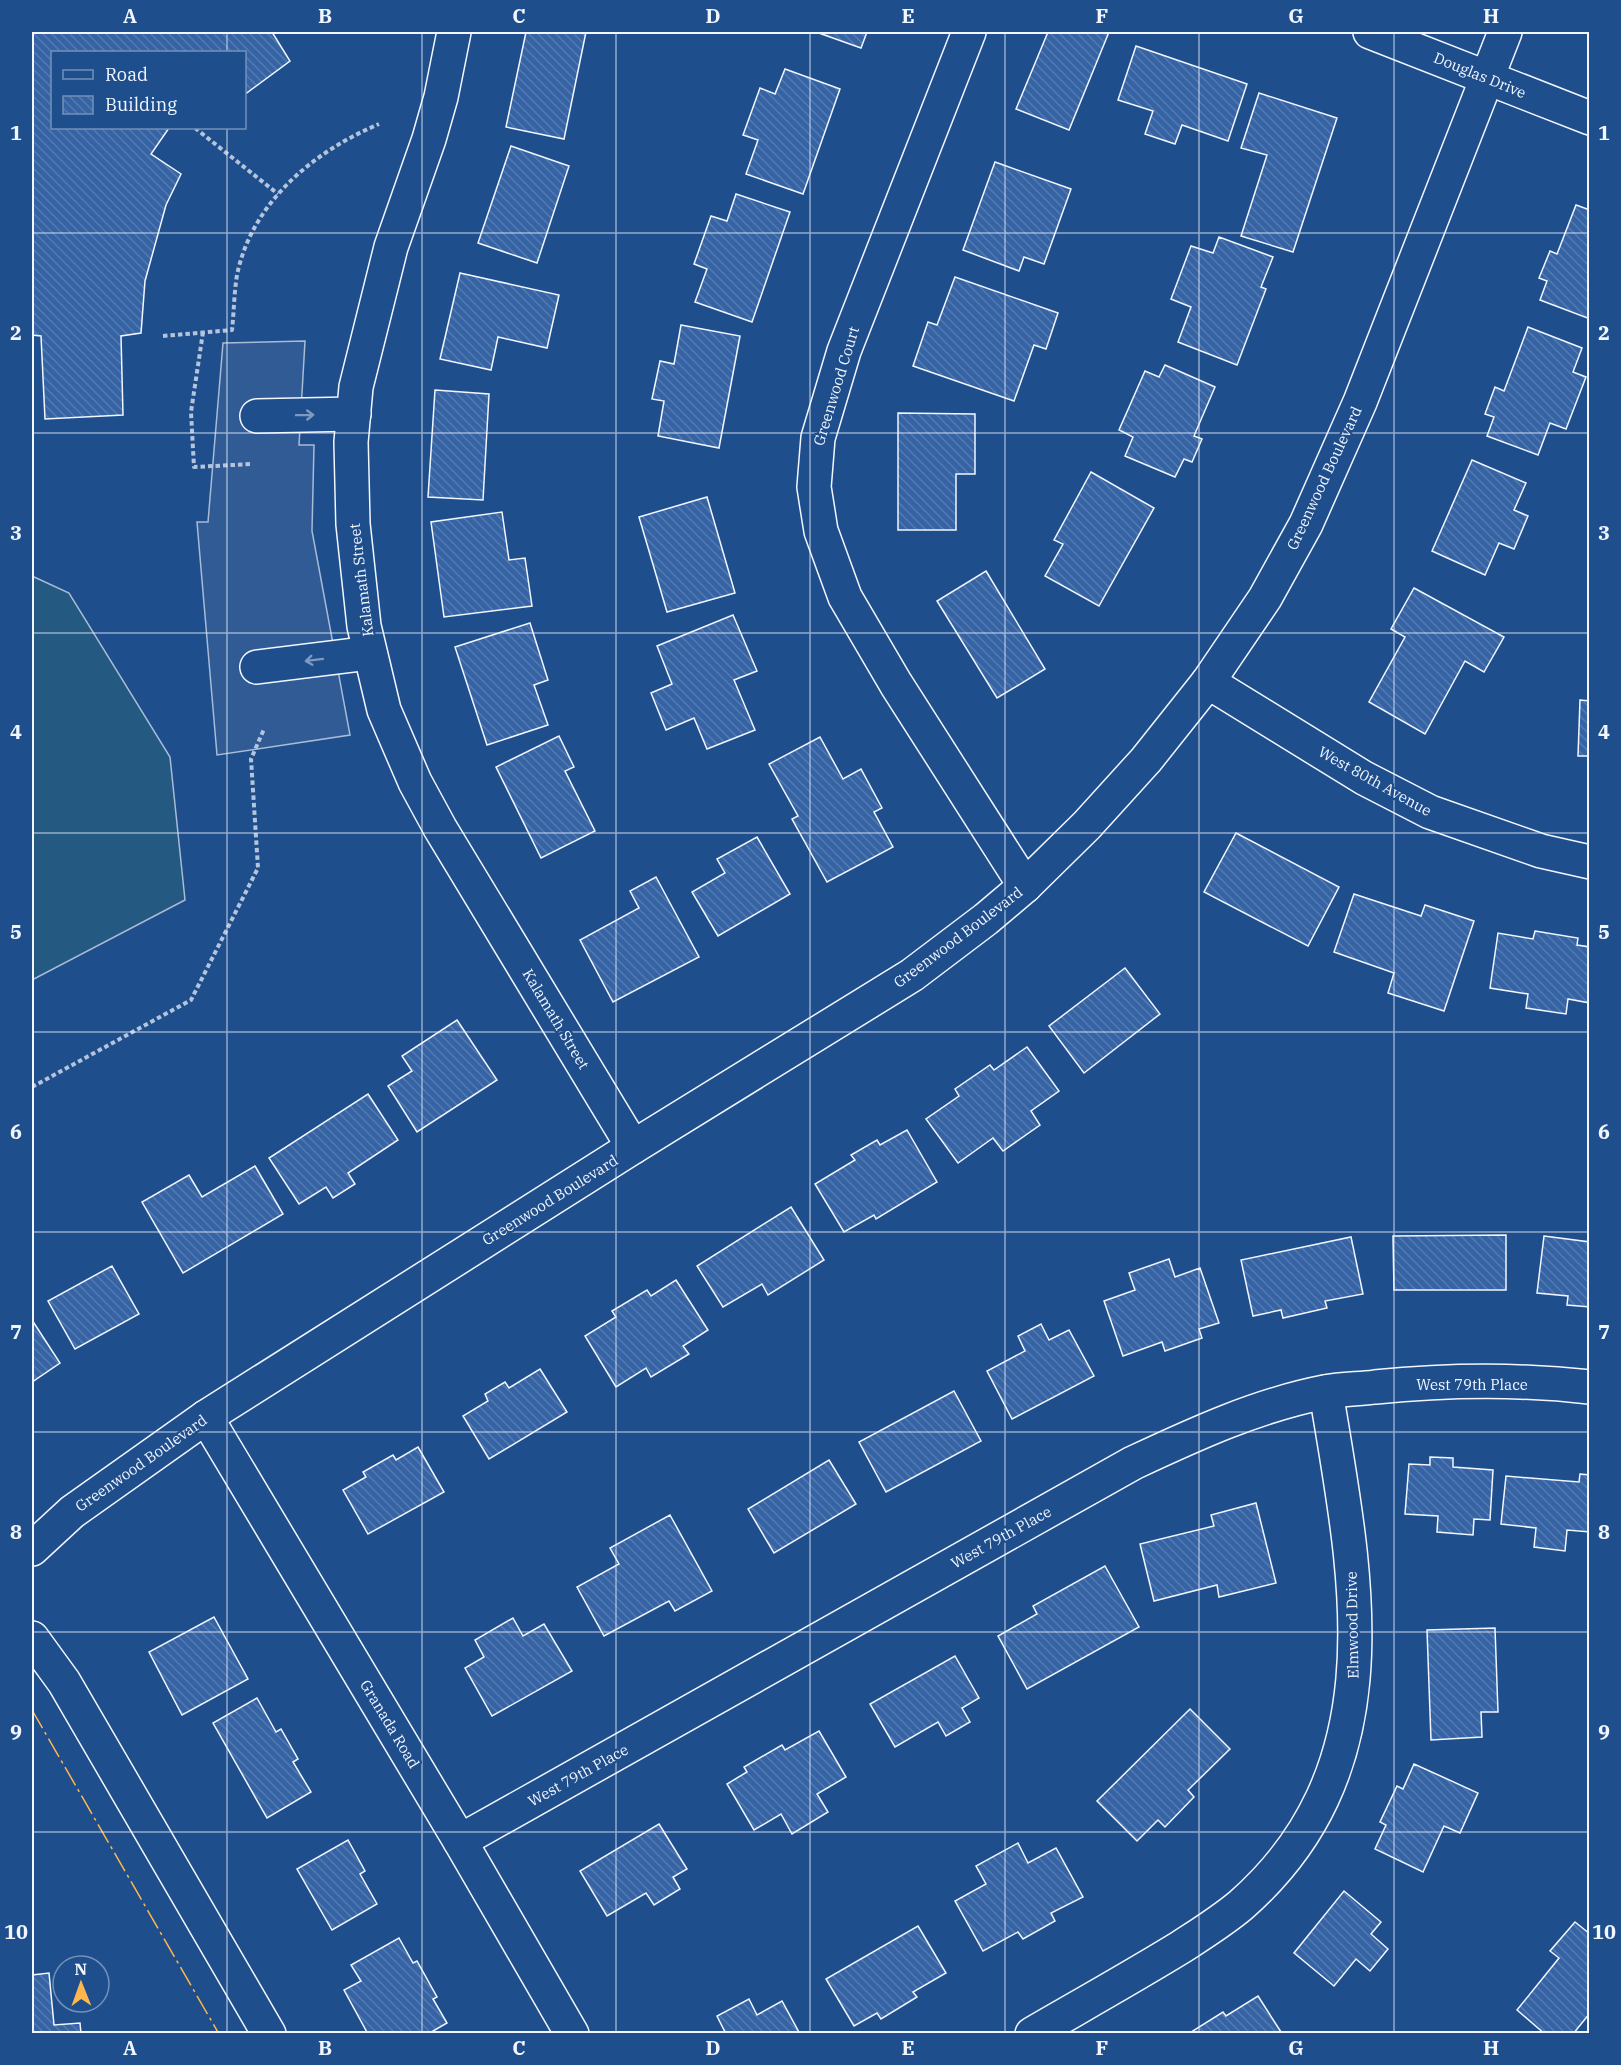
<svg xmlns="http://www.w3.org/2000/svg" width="1621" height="2065" font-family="'IBM Plex Serif',serif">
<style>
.pitch{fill:#245a82;stroke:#a8bbd7;stroke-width:1.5}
.parking{fill:#305b95;stroke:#a8bbd7;stroke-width:1.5}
.building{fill:url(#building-back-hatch);stroke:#f2f6ff;stroke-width:1.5}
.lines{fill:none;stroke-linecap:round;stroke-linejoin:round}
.minor-casing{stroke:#f2f6ff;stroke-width:36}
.path{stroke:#b3c4dc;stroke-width:4;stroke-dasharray:4.5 3;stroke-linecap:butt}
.minor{stroke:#1f4e8c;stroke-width:33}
.power{stroke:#ffb74d;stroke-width:1.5;stroke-dasharray:21 4.5 3 4.5;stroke-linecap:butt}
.oneway{stroke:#7e9ac0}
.grid{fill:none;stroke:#f2f6ff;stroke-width:1.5;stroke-opacity:0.55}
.labels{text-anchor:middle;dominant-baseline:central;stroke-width:4.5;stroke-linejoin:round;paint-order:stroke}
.street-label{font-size:15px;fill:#f2f6ff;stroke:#1f4e8c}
.neatline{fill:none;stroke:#f2f6ff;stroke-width:2}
.grid-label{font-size:20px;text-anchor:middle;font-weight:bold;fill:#f2f6ff}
</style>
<defs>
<pattern id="building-back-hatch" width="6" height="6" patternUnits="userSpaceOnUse" patternTransform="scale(1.5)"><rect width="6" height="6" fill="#3563a3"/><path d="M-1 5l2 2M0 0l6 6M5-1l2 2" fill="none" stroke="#537ab1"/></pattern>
</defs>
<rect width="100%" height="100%" fill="#1f4e8c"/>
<path class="pitch" d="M32,576L69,593L170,757L185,900L32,980Z"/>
<path class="parking" d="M305,341L299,445H314L312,531L350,735L217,755L197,522H208L223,343Z"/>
<g class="building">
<path d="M32,32H272L290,61L244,95V52H52V128H169L151,154L181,174L166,205L145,281L141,333L121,336L123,415L45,419L41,336L32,335Z"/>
<path d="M526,32H586L564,139L506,127Z"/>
<path d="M816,32H867L861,48Z"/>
<path d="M1048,32H1109L1069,130L1016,109Z"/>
<path d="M1136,46L1247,84L1228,141L1182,125L1175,144L1145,134L1153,111L1118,100Z"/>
<path d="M785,69L840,89L803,194L746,174L758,140L743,135L760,88L775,94Z"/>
<path d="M1259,93L1337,118L1293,252L1241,236L1267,155L1241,148Z"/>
<path d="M511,146L569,166L537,263L478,243Z"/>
<path d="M995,162L1071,189L1044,264L1024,257L1019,271L963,250Z"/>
<path d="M736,194L790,212L752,322L695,302L707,269L694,264L711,216L727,221Z"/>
<path d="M1576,205L1590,210V319L1540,300L1547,281L1539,278L1550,251L1557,254Z"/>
<path d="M1219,237L1273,257L1261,287L1266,289L1237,365L1178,342L1191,307L1171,299L1191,246L1213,253Z"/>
<path d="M460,273L559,295L547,348L498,337L491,370L440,359Z"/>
<path d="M955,277L1058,313L1046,349L1034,345L1014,401L913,366L928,322L937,325Z"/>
<path d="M681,325L740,336L719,448L658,436L664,401L652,399L660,361L674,364Z"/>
<path d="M1528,327L1582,348L1573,372L1586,377L1566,429L1550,423L1538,455L1487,436L1494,417L1485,414L1495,387L1504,391Z"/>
<path d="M1165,365L1215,387L1194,436L1202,439L1192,462L1184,459L1175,477L1125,456L1133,437L1119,430L1145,371L1159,377Z"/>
<path d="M435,390L489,394L483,500L428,497Z"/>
<path d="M898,413L975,414V474H956V530H898Z"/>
<path d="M1472,460L1526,483L1514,510L1528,516L1514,549L1499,543L1485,575L1432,551Z"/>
<path d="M1091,472L1154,508L1099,606L1045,576L1063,544L1054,540Z"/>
<path d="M707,497L735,593L667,612L639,517Z"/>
<path d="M502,512L509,560L525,558L532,606L444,617L431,522Z"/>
<path d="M986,571L1045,669L997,698L937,601Z"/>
<path d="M1414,588L1504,637L1484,672L1465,661L1425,734L1369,702L1405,637L1391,629Z"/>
<path d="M733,615L757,671L734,680L755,730L707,749L694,718L666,730L651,693L672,684L657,646Z"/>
<path d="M530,623L548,680L534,685L548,725L487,745L455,647Z"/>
<path d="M1580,700L1590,701V756H1578Z"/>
<path d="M559,736L574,767L565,771L595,831L541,858L496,767Z"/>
<path d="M820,737L843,779L861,769L882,808L874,812L893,847L827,882L792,819L798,816L769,764Z"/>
<path d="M1236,833L1339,887L1308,946L1204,892Z"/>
<path d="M757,837L790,894L718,936L692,892L725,873L717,859Z"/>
<path d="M656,877L699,957L613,1002L580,940L639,908L630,891Z"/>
<path d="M1354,894L1421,916L1425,905L1474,921L1444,1011L1388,993L1394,973L1334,952Z"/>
<path d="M1535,931L1578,938L1577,945L1590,947V1003L1568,999L1566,1014L1526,1008L1528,994L1490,988L1498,933L1533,939Z"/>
<path d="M1125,968L1160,1014L1084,1073L1049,1026Z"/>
<path d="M457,1020L497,1080L417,1132L388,1086L412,1071L402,1056Z"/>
<path d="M1027,1047L1059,1091L1031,1111L1040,1125L1003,1151L993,1138L958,1163L926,1119L959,1096L955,1089L990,1065L994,1070Z"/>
<path d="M368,1094L398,1140L348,1173L355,1184L333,1198L326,1187L299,1204L269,1158Z"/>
<path d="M907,1130L937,1182L876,1219L874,1215L844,1232L815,1184L855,1160L851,1155L877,1140L880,1145Z"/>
<path d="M255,1166L283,1214L183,1273L142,1202L189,1175L202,1197Z"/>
<path d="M791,1207L824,1260L768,1295L762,1284L723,1307L697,1266Z"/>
<path d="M1506,1235V1290H1394L1393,1236Z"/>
<path d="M1544,1236L1590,1242V1307L1567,1305L1568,1296L1537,1293Z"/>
<path d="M1351,1237L1363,1294L1325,1301L1327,1308L1283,1318L1281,1310L1253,1316L1241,1260Z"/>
<path d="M1169,1259L1175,1277L1200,1268L1219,1323L1199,1329L1202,1338L1165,1351L1162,1342L1123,1356L1104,1301L1135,1290L1129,1273Z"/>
<path d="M112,1266L139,1314L75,1349L48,1301Z"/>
<path d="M676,1280L708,1330L683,1346L689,1354L651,1377L646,1368L616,1387L585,1336L616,1317L612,1311L647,1290L651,1296Z"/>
<path d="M32,1320L60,1363L32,1382Z"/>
<path d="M1041,1324L1049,1340L1069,1330L1094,1376L1012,1419L987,1371L1025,1351L1018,1336Z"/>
<path d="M540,1369L567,1412L489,1459L463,1416L488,1401L485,1394L505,1382L509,1388Z"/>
<path d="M954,1391L981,1441L886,1492L859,1442Z"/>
<path d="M418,1447L444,1492L368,1534L343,1490L366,1477L363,1472L393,1455L396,1460Z"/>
<path d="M1430,1457L1453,1458V1467L1493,1470L1490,1520L1474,1519L1473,1535L1437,1532L1438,1516L1405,1514L1409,1464L1430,1465Z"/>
<path d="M829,1460L856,1504L774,1553L748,1509Z"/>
<path d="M1580,1474L1590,1475V1532L1567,1530L1565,1551L1534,1547L1536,1528L1501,1524L1506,1476L1579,1482Z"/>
<path d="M1256,1503L1276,1583L1219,1597L1217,1585L1154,1601L1140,1544L1214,1526L1211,1515Z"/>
<path d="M670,1515L712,1591L675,1611L669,1601L604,1636L577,1587L619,1564L610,1548Z"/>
<path d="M1105,1566L1139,1627L1027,1689L998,1636L1037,1614L1033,1606Z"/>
<path d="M214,1617L248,1679L182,1715L149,1652Z"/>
<path d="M513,1618L523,1636L544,1624L572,1671L492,1716L465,1668L484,1657L475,1640Z"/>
<path d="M1495,1628L1498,1712H1481L1482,1737L1431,1740L1427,1630Z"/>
<path d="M955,1656L979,1698L962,1708L970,1722L946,1736L938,1722L895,1747L870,1704Z"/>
<path d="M257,1698L276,1732L281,1729L298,1759L293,1762L311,1792L267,1818L213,1723Z"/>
<path d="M1190,1709L1230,1749L1188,1790L1194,1797L1165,1827L1158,1820L1137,1841L1097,1801Z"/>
<path d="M819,1731L846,1777L817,1794L828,1812L792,1834L781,1814L754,1830L727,1784L747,1772L744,1767L782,1745L785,1750Z"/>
<path d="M1414,1764L1478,1793L1460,1833L1444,1826L1423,1872L1375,1849L1386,1825L1380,1822L1397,1786L1403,1789Z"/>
<path d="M659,1824L687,1869L673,1877L680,1889L654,1905L646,1893L607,1916L580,1871Z"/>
<path d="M348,1840L365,1871L360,1874L377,1904L332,1930L297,1869Z"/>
<path d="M1018,1843L1028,1863L1056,1848L1083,1897L1051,1913L1055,1921L1023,1939L1018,1932L983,1951L955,1901L986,1884L976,1866Z"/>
<path d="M1344,1891L1381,1922L1371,1934L1388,1949L1370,1971L1356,1959L1334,1986L1294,1953Z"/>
<path d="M1575,1922L1590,1934V2013L1573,2034H1545L1517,2010L1559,1958L1550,1951Z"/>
<path d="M918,1926L946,1973L913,1992L917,1997L881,2019L877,2013L854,2026L826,1979Z"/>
<path d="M399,1938L413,1963L417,1961L437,1997L433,1999L447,2023L428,2034H368L344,1990L361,1981L351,1965Z"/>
<path d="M49,1973L54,2025L80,2023L81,2034H32V1975Z"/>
<path d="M1258,1996L1281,2032L1279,2034H1188L1223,2012L1226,2016Z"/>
<path d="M749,1999L757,2015L782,2001L800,2034H726L717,2016Z"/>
</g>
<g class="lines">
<g class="minor-casing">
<g id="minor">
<path d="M454,32L441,97L429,139L391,247L356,387L351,442L353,524L364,626L384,710L415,782L440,828L633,1147"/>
<path d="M969,32L844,351L818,438L814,487L821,531L845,597L896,684L1025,886"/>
<path d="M1370,32L1590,118"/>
<path d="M257,416L354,414"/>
<path d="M257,667L370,653"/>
<path d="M1208,682L1364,778L1430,812L1541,851L1590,862"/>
<path d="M206,1417L460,1841L572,2034"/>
<path d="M32,1549L72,1512L206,1417L633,1147L912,975L986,919L1025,886L1087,825L1146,760L1208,682L1265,598L1306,524L1360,402L1505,32"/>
<path d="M32,1638L64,1682L269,2034"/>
<path d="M460,1841L1133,1463C1195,1434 1258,1405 1325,1392C1342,1389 1359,1389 1375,1387C1446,1380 1519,1379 1590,1387"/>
<path d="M1032,2034C1082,2005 1132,1977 1181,1947C1201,1934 1222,1921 1241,1905C1399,1766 1356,1575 1326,1392"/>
</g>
</g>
<g class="path">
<path d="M195,128L278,194"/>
<path d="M203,332L191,412L194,467L252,464"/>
<path d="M163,336L232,330C234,312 234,293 237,275C252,202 313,152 379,124"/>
<path d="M32,1087L191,1000L258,868L251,759L264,729"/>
</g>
<use href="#minor" class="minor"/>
<path class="power" d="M32,1710L219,2034"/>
</g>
<defs><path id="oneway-shaft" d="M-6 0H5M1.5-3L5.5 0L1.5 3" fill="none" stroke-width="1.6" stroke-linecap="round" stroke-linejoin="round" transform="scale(1.5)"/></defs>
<g class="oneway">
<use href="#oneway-shaft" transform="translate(305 415) rotate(-1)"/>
<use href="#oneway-shaft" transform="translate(314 660) rotate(173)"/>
</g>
<path class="grid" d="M227,32V52M422,32V2034M616,32V2034M810,32V2034M1005,32V2034M1199,32V2034M1394,32V2034M227,128V2034M32,233H1590M32,433H1590M32,633H1590M32,833H1590M32,1032H1590M32,1232H1590M32,1432H1590M32,1632H1590M32,1832H1590"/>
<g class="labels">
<g class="street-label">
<text transform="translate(1480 75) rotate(22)">Douglas Drive</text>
<text transform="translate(836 386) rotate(-73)">Greenwood Court</text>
<text transform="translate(1324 478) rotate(-65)">Greenwood Boulevard</text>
<text transform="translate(361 580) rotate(-97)">Kalamath Street</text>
<text transform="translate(1375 781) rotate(29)">West 80th Avenue</text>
<text transform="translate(958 937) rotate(-37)">Greenwood Boulevard</text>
<text transform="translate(556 1019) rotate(59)">Kalamath Street</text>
<text transform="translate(550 1200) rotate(-32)">Greenwood Boulevard</text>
<text x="1472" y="1384">West 79th Place</text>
<text transform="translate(141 1463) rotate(-35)">Greenwood Boulevard</text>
<text transform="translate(1001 1537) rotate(-29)">West 79th Place</text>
<text transform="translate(1352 1625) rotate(-91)">Elmwood Drive</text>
<text transform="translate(390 1724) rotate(59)">Granada Road</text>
<text transform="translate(578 1775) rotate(-29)">West 79th Place</text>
</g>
</g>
<rect width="1621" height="2065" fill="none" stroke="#1f4e8c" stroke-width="66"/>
<rect x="51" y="51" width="195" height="78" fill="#1f4e8c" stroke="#7391ba" stroke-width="1.5"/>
<rect x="63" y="70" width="30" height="9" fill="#1f4e8c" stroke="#7391ba" stroke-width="1.5"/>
<text x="105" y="81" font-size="18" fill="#f2f6ff">Road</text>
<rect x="63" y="96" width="30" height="18" fill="url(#building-back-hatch)" stroke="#7391ba" stroke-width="1.5"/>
<text x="105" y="111" font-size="18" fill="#f2f6ff">Building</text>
<g transform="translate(81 1984) rotate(359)"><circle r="28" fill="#1f4e8c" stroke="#7391ba" stroke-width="1.5"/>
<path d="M0-4.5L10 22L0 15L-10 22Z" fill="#ffb74d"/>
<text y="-9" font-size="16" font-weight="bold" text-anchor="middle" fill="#f2f6ff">N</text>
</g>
<rect x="33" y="33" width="1555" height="1999" class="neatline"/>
<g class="grid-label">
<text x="130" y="23">A</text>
<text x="325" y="23">B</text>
<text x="519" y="23">C</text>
<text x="713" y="23">D</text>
<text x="908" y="23">E</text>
<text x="1102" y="23">F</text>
<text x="1296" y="23">G</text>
<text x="1491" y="23">H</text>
<text x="16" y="140">1</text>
<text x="1604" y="140">1</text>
<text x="16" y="340">2</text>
<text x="1604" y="340">2</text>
<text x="16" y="540">3</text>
<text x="1604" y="540">3</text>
<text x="16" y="739">4</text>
<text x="1604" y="739">4</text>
<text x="16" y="939">5</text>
<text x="1604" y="939">5</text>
<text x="16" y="1139">6</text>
<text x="1604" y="1139">6</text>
<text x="16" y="1339">7</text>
<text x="1604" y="1339">7</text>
<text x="16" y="1539">8</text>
<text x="1604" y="1539">8</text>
<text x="16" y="1739">9</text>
<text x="1604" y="1739">9</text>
<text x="16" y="1939">10</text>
<text x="1604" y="1939">10</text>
<text x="130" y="2055">A</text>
<text x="325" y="2055">B</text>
<text x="519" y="2055">C</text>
<text x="713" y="2055">D</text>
<text x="908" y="2055">E</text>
<text x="1102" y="2055">F</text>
<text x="1296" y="2055">G</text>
<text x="1491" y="2055">H</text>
</g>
</svg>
